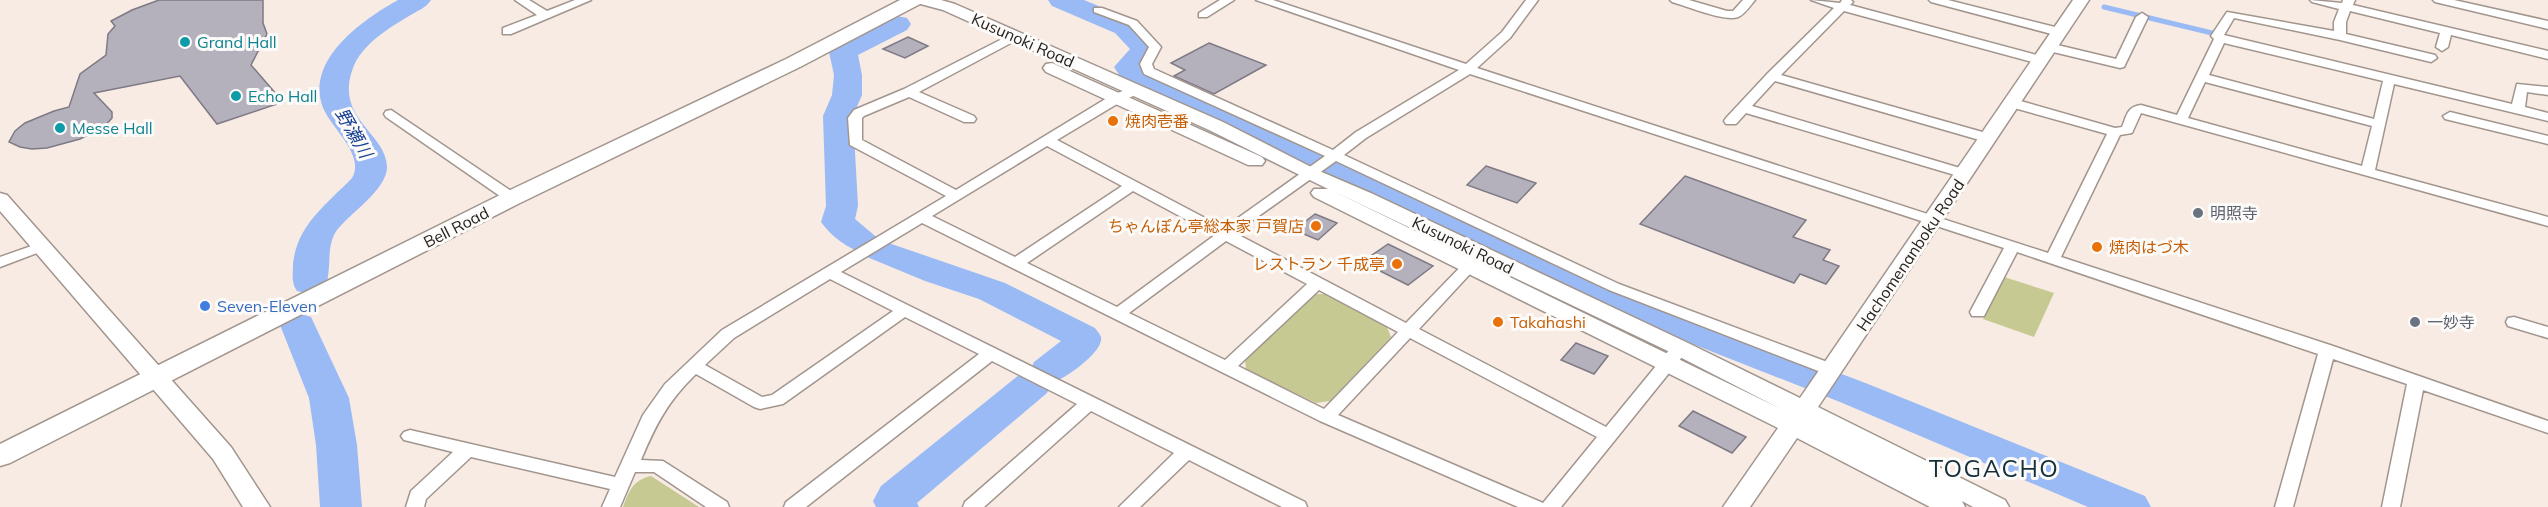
<svg xmlns="http://www.w3.org/2000/svg" width="2548" height="507" font-family="Mulish,'Noto Sans JP',sans-serif">
<style>
.green{fill:#c6c991}
.lines{fill:none;stroke-linecap:round;stroke-linejoin:round}
.stream{stroke:#9abaf5;stroke-width:5}
.river{fill:#9abaf5;fill-rule:evenodd}
.building{fill:#b4b0bc;stroke:#7e7a85;stroke-width:1.5}
.street-casing{stroke:#a1958e;stroke-width:3}
.secondary-casing{stroke:#a1958e;stroke-width:3}
.primary-casing{stroke:#a1958e;stroke-width:3}
.street{fill:#fff;fill-rule:evenodd}
.secondary{fill:#fff;fill-rule:evenodd}
.primary{fill:#fff;fill-rule:evenodd}
.culture-dot{fill:#0f9aa8;stroke:#fdfbf9;stroke-width:2}
.food-dot{fill:#e8710a;stroke:#fdfbf9;stroke-width:2}
.worship-dot{fill:#6b7280;stroke:#fdfbf9;stroke-width:2}
.shop-dot{fill:#3f7fe0;stroke:#fdfbf9;stroke-width:2}
.labels{text-anchor:middle;dominant-baseline:central;stroke-width:6;stroke-linejoin:round;paint-order:stroke}
.street-label{font-size:16px;fill:#25211e;stroke:#fdfbf9}
.culture-label{font-size:16px;fill:#0d838f;stroke:#fdfbf9;text-anchor:start}
.food-label{font-size:16px;fill:#c56008;stroke:#fdfbf9;text-anchor:start}
.worship-label{font-size:16px;fill:#5b616d;stroke:#fdfbf9;text-anchor:start}
.shop-label{font-size:16px;fill:#366cbe;stroke:#fdfbf9;text-anchor:start}
.water-label{font-size:18px;font-style:italic;fill:#164093;stroke:#fdfbf9}
.near-quarter-label{font-size:24px;letter-spacing:1.5px;fill:#13303b;stroke:#fdfbf9}
</style>
<rect width="100%" height="100%" fill="#f8ebe3"/>
<g class="green">
<path d="M2004,277L2054,293L2034,337L1983,319Z"/>
<path d="M1313,294H1326L1387,327L1391,337L1330,401L1316,403L1246,369L1245,359Z"/>
<path d="M651,476L699,507H623C629,491 633,480 651,476Z"/>
</g>
<g class="lines">
<path class="stream" d="M2104,7L2212,33"/>
<g class="river">
<path d="M398,0H431C426,8 417,11 409,16C389,28 362,44 353,68C334,118 385,132 387,166C388,189 350,213 337,230C324,248 334,273 323,291L310,294L297,291C291,282 293,275 293,264C297,225 326,205 352,178C366,154 329,127 322,105C307,58 364,19 398,0Z"/>
<path d="M1048,0H1084L1135,21L1158,47V52L1145,66L1650,301L1868,384L2145,496L2151,507H2088L1840,402L1624,317L1120,76L1114,67L1130,49L1115,33L1052,6Z"/>
<path d="M897,16L907,18L911,24L907,30L858,55L862,75V95L853,116L858,206L855,219L880,240L1005,283L1095,328C1097,331 1100,334 1101,337C1104,352 1064,379 1052,383L1047,393L917,503L919,507H876L873,501L881,486L1019,375L1029,372L1034,362L1061,341L979,299L925,281L867,257L864,253C848,249 831,236 821,222L826,206L823,116L832,95L834,75L829,52L833,46L887,18Z"/>
<path d="M298,313L311,317L349,398L357,445L362,507H320L316,445L309,398L280,325L285,317Z"/>
</g>
</g>
<g class="building">
<path d="M159,0H263V23L267,34L251,65L283,102L217,124L180,76L94,93L112,112V118L105,126L80,139L47,148L32,149L20,147L9,142L15,131L25,123L54,111L69,107L80,74L106,55L108,34L115,26L111,21L132,10Z"/>
<path d="M908,37L928,46L905,58L883,49Z"/>
<path d="M1209,43L1266,65L1214,94L1174,76L1185,70L1171,63Z"/>
<path d="M1486,166L1536,183L1517,203L1467,185Z"/>
<path d="M1685,176L1806,220L1793,237L1830,250L1823,260L1839,266L1826,284L1800,274L1794,283L1640,224Z"/>
<path d="M1315,214L1337,223L1318,240L1294,230Z"/>
<path d="M1388,244L1433,266L1408,285L1362,262Z"/>
<path d="M1576,343L1608,356L1594,374L1561,360Z"/>
<path d="M1693,411L1746,437L1732,453L1679,426Z"/>
</g>
<g class="lines">
<g class="street-casing">
<g id="street">
<path d="M515,0H529L547,11L575,0H591L511,34H503V28L537,15Z"/>
<path d="M1220,0H1234L1207,17H1199V13Z"/>
<path d="M1256,0H1273L1466,64L1502,32L1526,0H1538L1510,38L1477,68L2048,253L2107,134L2007,106L2006,103L2007,100H2017L2115,128L2122,127C2127,115 2127,107 2141,105L2177,115L2214,39L2211,36L2227,12L2334,31V22L2339,9L2312,2L2310,0L2342,3L2343,0H2355L2353,5L2548,51V59L2451,35L2448,47L2442,51L2436,47L2440,33L2350,11L2346,22V34L2435,55L2437,58L2431,62L2340,40L2234,18L2224,35L2512,104L2517,84L2548,87V95L2527,92L2525,107L2548,113V121L2394,84L2375,170L2548,217V226L2141,113L2132,133L2120,135L2061,257L2333,346L2548,421V433L2423,390L2400,507H2382L2407,384L2333,359L2293,507H2275L2318,354L2017,252L1984,316H1972L1970,312L2004,248L1470,74L1366,138L1344,155L1619,284L1838,366L1840,370L1838,374H1826L1609,290L1336,161L1235,233L1406,323L1472,255H1482L1485,258L1482,261L1419,329L1606,427L1674,344H1686L1688,348L1686,352L1561,507H1518L1320,421L922,223L841,272L1305,502L1307,507H1282L1189,460L1140,507H1119L1174,453L1091,411L984,507H963L965,502L1077,404L992,361L806,507H784L786,502L979,354L905,317L783,404L760,409L754,407L696,374C668,401 656,424 641,460L663,461L727,502L729,507H706L654,472H635L620,507H602L610,489L471,457L426,499L424,507H406L411,491L453,452L404,440L401,436L404,432L410,430L615,477L643,415L665,384L722,330L946,196L850,145L848,118L854,110L904,89L1012,34L1016,33L1022,37L919,92L974,116L976,119L974,122H964L909,97L864,116L862,118V140L956,190L1112,95L1136,86L1142,90L1140,93L1122,101L1057,140L1224,228L1325,156L1144,74L1140,64L1149,47L1129,25L1094,12V8H1102L1137,21L1161,47L1152,64L1154,69L1333,150L1356,132L1459,70ZM2224,43L2383,81L2374,119L2209,75ZM2205,82L2372,126L2362,166L2188,118ZM1047,146L1122,186L1015,257L932,216ZM1133,191L1215,235L1117,307L1027,263ZM1226,241L1307,284L1225,360L1129,313ZM830,279L893,311L772,395L762,397L705,365L734,338ZM1319,290L1398,332L1324,409L1238,366ZM1410,338L1597,437L1543,503L1338,415Z"/>
<path d="M1670,0H1689L1727,11H1733L1743,0H1755C1751,5 1744,15 1738,17C1724,22 1687,6 1672,2Z"/>
<path d="M1811,0L1840,3L1842,0H1851L1853,2L1850,5L2044,57L2046,60L2040,64L1844,11L1781,75L1993,135L1995,138L1993,141H1983L1775,81L1752,106L1970,171L1972,174L1970,177L1965,178L1746,113L1736,124H1726L1724,121L1726,118L1768,73L1834,8Z"/>
<path d="M1929,0H1948L2063,29L2065,32L2059,36L1931,2Z"/>
<path d="M2433,0H2454L2548,21V29L2435,2Z"/>
<path d="M2142,13L2148,17L2124,67L2120,68L2049,51L2043,47L2049,43L2116,59L2136,17Z"/>
<path d="M391,110L517,195L519,198L517,201H507L386,117L384,114L386,111Z"/>
<path d="M2450,112L2548,136V144L2445,119L2443,116Z"/>
<path d="M40,243L45,244L47,247L45,250L0,267V257Z"/>
<path d="M2514,317L2548,327V338L2508,326L2506,322L2508,318Z"/>
</g>
</g>
<g class="secondary-casing">
<g id="secondary">
<path d="M915,0H941L955,4L1223,122L1317,170L1373,194L1688,343L1800,398L2073,0H2089L1818,407L2005,500L2009,507H1973L1962,501L1965,507H1930L1797,438L1750,507H1723L1778,428L1314,197L1311,193L1314,189H1328L1209,130L943,10L917,3ZM1329,189L1672,353L1783,410Z"/>
<path d="M1052,63L1262,157L1265,161L1262,165H1248L1046,72L1043,68L1046,64Z"/>
<path d="M0,193L7,195L231,447L270,507H243L213,459L0,211Z"/>
</g>
</g>
<g class="primary-casing">
<path id="primary" d="M900,0H923L920,4L800,67L520,203L10,463L0,466V444L504,193L786,59Z"/>
</g>
<use href="#street" class="street"/>
<use href="#secondary" class="secondary"/>
<use href="#primary" class="primary"/>
</g>
<g class="culture-dot">
<circle cx="185" cy="42" r="6"/>
<circle cx="236" cy="96" r="6"/>
<circle cx="60" cy="128" r="6"/>
</g>
<g class="food-dot">
<circle cx="1113" cy="121" r="6"/>
<circle cx="1316" cy="226" r="6"/>
<circle cx="2097" cy="247" r="6"/>
<circle cx="1397" cy="264" r="6"/>
<circle cx="1498" cy="322" r="6"/>
</g>
<g class="worship-dot">
<circle cx="2198" cy="213" r="6"/>
<circle cx="2415" cy="322" r="6"/>
</g>
<circle class="shop-dot" cx="205" cy="306" r="6"/>
<g class="labels">
<g class="street-label">
<text transform="translate(1023 40) rotate(24)">Kusunoki Road</text>
<text transform="translate(456 227) rotate(-27)">Bell Road</text>
<text transform="translate(1463 245) rotate(26)">Kusunoki Road</text>
<text transform="translate(1910 255) rotate(-56)">Hachomenanboku Road</text>
</g>
<g class="culture-label">
<text x="197" y="42">Grand Hall</text>
<text x="248" y="96">Echo Hall</text>
<text x="72" y="128">Messe Hall</text>
</g>
<g class="food-label">
<text x="1125" y="121">焼肉壱番</text>
<text x="1304" y="226" text-anchor="end">ちゃんぽん亭総本家 戸賀店</text>
<text x="2109" y="247">焼肉はづ木</text>
<text x="1385" y="264" text-anchor="end">レストラン 千成亭</text>
<text x="1510" y="322">Takahashi</text>
</g>
<g class="worship-label">
<text x="2210" y="213">明照寺</text>
<text x="2427" y="322">一妙寺</text>
</g>
<g class="shop-label">
<text x="217" y="306">Seven-Eleven</text>
</g>
<g class="water-label">
<text transform="translate(354 133) rotate(60)">野瀬川</text>
</g>
<g class="near-quarter-label">
<text x="1994" y="468">TOGACHO</text>
</g>
</g>
</svg>
